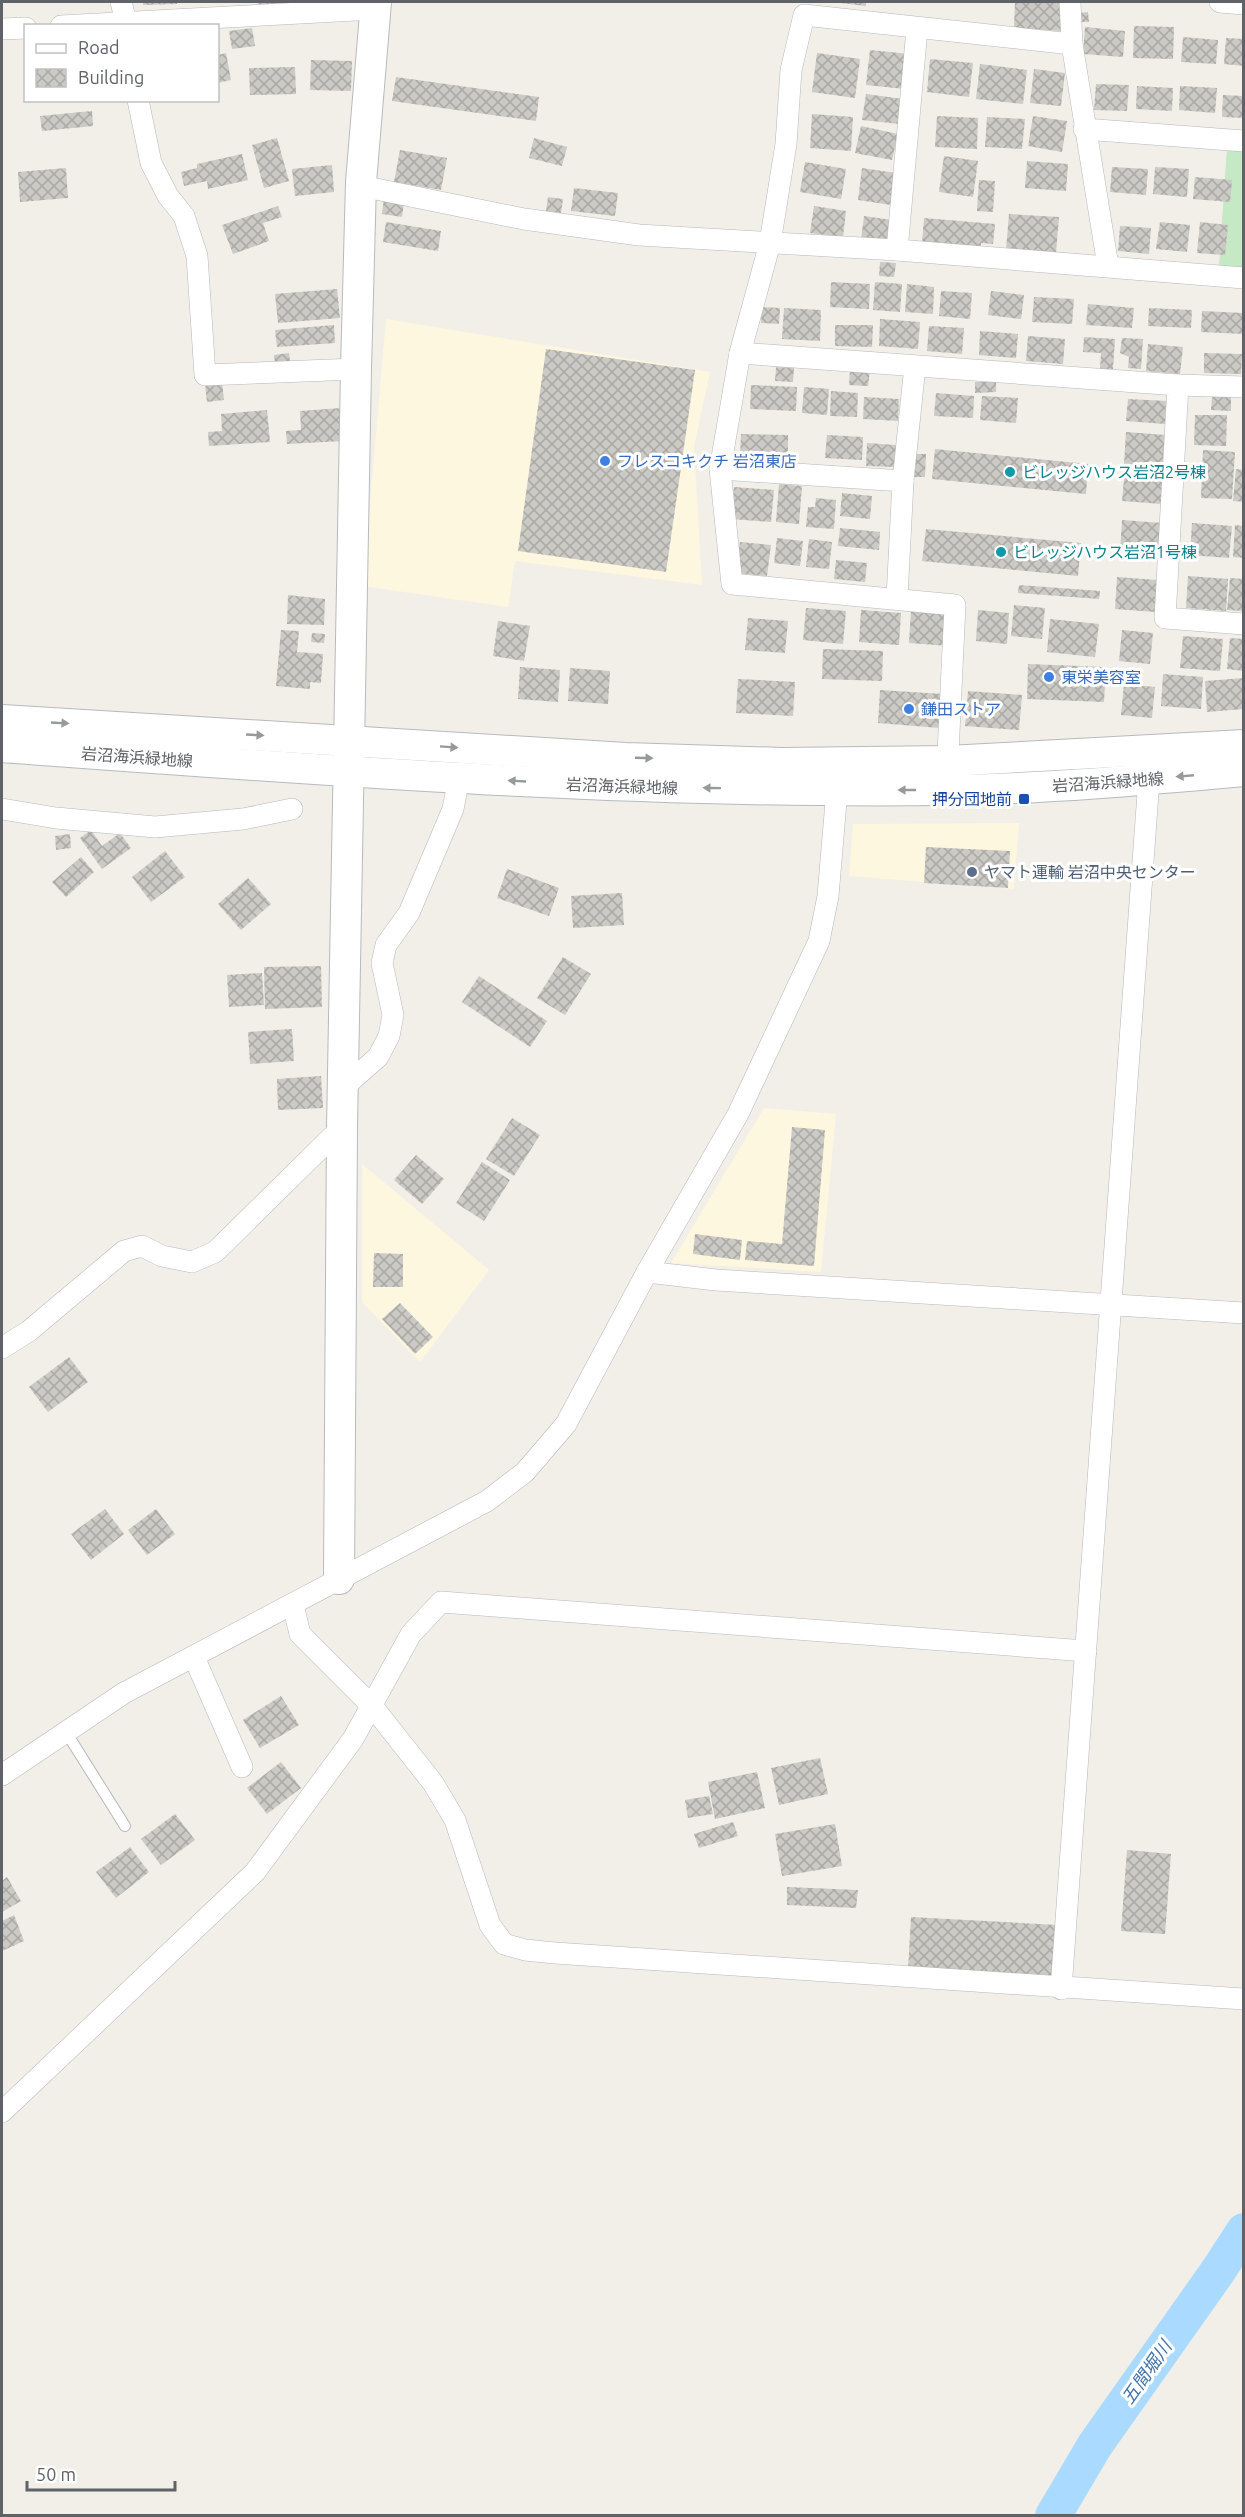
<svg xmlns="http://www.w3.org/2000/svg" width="1245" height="2517" font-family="Ubuntu,'Noto Sans JP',sans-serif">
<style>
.commercial{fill:#fef7e0}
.green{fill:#c5e8c5}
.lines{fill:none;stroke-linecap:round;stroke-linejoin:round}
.river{stroke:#aadaff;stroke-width:36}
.building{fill:url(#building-cross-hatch)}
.lane-casing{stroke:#b5b8bc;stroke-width:12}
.street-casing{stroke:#b5b8bc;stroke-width:22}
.secondary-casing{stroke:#b6babf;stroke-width:32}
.lane{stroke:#fff;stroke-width:10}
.street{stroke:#fff;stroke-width:21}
.secondary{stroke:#fff;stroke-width:30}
.oneway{fill:#979a9d}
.shop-dot{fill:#3f7fe0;stroke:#fff;stroke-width:2}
.culture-dot{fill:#0f9aa8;stroke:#fff;stroke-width:2}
.transit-dot{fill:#1a4fb4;stroke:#fff;stroke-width:2}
.service-dot{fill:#5c6f8a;stroke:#fff;stroke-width:2}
.labels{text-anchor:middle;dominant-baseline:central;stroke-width:6;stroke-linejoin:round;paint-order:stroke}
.shop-label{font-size:16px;fill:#366cbe;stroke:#fff;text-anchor:start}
.culture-label{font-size:16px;fill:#0d838f;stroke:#fff;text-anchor:start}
.street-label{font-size:16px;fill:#5f6368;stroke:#fff}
.transit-label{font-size:16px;fill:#164399;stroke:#fff;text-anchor:end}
.service-label{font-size:16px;fill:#4e5e75;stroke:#fff;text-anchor:start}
.water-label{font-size:18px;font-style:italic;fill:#4174aa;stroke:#fff}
</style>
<defs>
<pattern id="building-cross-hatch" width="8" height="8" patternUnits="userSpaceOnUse" patternTransform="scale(1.5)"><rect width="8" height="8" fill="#cccac5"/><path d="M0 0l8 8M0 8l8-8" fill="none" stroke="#a9a8a4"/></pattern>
</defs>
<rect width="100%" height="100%" fill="#f1efe8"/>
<g class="commercial">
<path d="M386,319L710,372L694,446L702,585L515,561L508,607L363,586Z"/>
<path d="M1019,823L1014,889L849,876L853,824Z"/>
<path d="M764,1108L836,1114L821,1272L671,1263Z"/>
<path d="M362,1164L489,1270L420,1362L362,1302Z"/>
</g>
<path class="green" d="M1227,147L1243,148V269L1219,267Z"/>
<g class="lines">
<path class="river" d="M1053,2516L1095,2445L1218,2271L1244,2231"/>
</g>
<g class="building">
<path d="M143,2H177V4L143,5Z"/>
<path d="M258,2H292V3L258,5Z"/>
<path d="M832,2H866V6Z"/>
<path d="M1015,2H1063L1061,31L1014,28Z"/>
<path d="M1088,12L1089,22H1080L1079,13Z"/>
<path d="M1134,26L1174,27L1173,59L1133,58Z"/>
<path d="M1085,27L1125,31L1123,57L1083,54Z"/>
<path d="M252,28L255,46L232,49L229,31Z"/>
<path d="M1183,37L1218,40L1216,64L1181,62Z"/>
<path d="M1226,38L1244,39V66L1224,64Z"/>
<path d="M870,50L909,54L905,89L866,85Z"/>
<path d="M226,53L231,80L218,83V55Z"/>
<path d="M817,53L860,59L855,98L812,92Z"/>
<path d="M930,59L973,63L969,97L927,92Z"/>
<path d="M311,60L352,61L351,91L310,90Z"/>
<path d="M980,64L1027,70L1023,104L976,99Z"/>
<path d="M295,67L296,94L250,95L249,68Z"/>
<path d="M1034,69L1065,73L1061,106L1030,103Z"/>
<path d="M396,77L539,97L536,121L392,101Z"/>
<path d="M1096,84L1129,85L1127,111L1094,110Z"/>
<path d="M1137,86L1173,88L1172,111L1136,109Z"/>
<path d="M1180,86L1217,88L1215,113L1179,110Z"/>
<path d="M866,94L903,99L900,124L862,120Z"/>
<path d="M1223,95L1244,96V118L1222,117Z"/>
<path d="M92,111L93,126L42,131L40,116Z"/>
<path d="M812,114L853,117L851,151L810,148Z"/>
<path d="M937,116L978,118L977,149L935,147Z"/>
<path d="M1033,116L1067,121L1062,152L1028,146Z"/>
<path d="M987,117L1025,119L1022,149L985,147Z"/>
<path d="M861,126L898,134L892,160L855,153Z"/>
<path d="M277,138L289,181L264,188L252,145Z"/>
<path d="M534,138L567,147L562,166L529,158Z"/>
<path d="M400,150L447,158L441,190L394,182Z"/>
<path d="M242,154L248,180L208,189L207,181L184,186L181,172L197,168V164Z"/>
<path d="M944,156L978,161L973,197L939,192Z"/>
<path d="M1027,161L1068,164L1066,191L1025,188Z"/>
<path d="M805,162L846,169L841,199L800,192Z"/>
<path d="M332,165L334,192L295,196L292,169Z"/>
<path d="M1112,167L1148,169L1146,195L1110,192Z"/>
<path d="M1155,167L1189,169L1187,197L1153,194Z"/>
<path d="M66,168L68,198L20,202L18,172Z"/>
<path d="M862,168L896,173L891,205L858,200Z"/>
<path d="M1195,177L1232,180L1230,202L1193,199Z"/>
<path d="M979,180L995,181L993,212L977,211Z"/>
<path d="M574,188L618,193L615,216L571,211Z"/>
<path d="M548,197L563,199L561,213L546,211Z"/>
<path d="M384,198L404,201L402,217L382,214Z"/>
<path d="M278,206L282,217L263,223L269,241L233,254L222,225Z"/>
<path d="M814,206L846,211L843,237L810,233Z"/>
<path d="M1009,214L1059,217L1056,253L1006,250Z"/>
<path d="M864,216L892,220L889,244L861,240Z"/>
<path d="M924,218L995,224L993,244L981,243V249L922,244Z"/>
<path d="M386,222L441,231L438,251L383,242Z"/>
<path d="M1160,222L1190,225L1187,252L1156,249Z"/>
<path d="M1200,222L1228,225L1225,255L1197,253Z"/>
<path d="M1120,226L1151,228L1149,254L1118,251Z"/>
<path d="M880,262L896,263L894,277L879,276Z"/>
<path d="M831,282L870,284L869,309L830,307Z"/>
<path d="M875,282L902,284L900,312L873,310Z"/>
<path d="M907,284L934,287L933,314L905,312Z"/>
<path d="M337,289L340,318L278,323L275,294Z"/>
<path d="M941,291L972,293L970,319L939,316Z"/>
<path d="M991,291L1024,295L1021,319L988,315Z"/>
<path d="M1034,297L1074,299L1072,324L1032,322Z"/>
<path d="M1088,304L1134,308L1132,328L1086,325Z"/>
<path d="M762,307L780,308L779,324L761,323Z"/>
<path d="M784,308L821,310L820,341L782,339Z"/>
<path d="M1149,308L1192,310L1191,328L1148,326Z"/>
<path d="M1202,311L1244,313V334L1201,332Z"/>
<path d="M880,319L920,322L918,349L879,346Z"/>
<path d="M334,325L335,343L277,347L275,330Z"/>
<path d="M835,325H873L872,347L835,346Z"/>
<path d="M929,326L964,328L962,354L927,351Z"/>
<path d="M980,331L1018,334L1016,358L979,355Z"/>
<path d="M1028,336L1065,339L1063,364L1026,361Z"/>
<path d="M1084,337L1115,339L1113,369H1100L1101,353L1083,352Z"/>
<path d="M1122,338L1143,339L1141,369L1128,368L1129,357L1120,353Z"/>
<path d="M1148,344L1183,347L1180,374L1146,371Z"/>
<path d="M546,349L695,370L666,572L518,551Z"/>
<path d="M289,353L290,361L275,363L274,355Z"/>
<path d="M1204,353L1242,354L1241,374L1204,373Z"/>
<path d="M776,367L794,368L793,382L775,381Z"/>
<path d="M850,369L870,370L868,386L849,385Z"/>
<path d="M975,382H996V392L975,393Z"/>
<path d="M222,383L224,400L207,402L205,385Z"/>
<path d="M751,385L797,387L796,411L750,409Z"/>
<path d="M804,387L829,389L827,415L802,413Z"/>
<path d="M831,391L858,393L857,417L830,416Z"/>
<path d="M936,393L974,396L973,418L934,416Z"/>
<path d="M982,396L1018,398L1016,423L980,420Z"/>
<path d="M1212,396L1231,397V411L1211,410Z"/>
<path d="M864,397L899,399L898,421L863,419Z"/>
<path d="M1128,399L1166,401L1165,424L1126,421Z"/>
<path d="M341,408L343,441L287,444L286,431L301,430L300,411Z"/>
<path d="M267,410L270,442L209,446L208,432L222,431L221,414Z"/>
<path d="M1195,415H1227L1226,446L1194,445Z"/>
<path d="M1126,432L1166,435L1163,467L1124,464Z"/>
<path d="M741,434L788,435V459L740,457Z"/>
<path d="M827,435L863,437L862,460L825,458Z"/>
<path d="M867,443L896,445L895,467L866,466Z"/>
<path d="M935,449L1088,464L1086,494L932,479Z"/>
<path d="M1203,450L1235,452L1232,499L1201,498Z"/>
<path d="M916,454H926L925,477H914Z"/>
<path d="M1125,469L1164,472L1162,504L1122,501Z"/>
<path d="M1236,469L1244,470V502L1233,501Z"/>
<path d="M779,484L802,486L799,524L776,522Z"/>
<path d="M734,487L774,490L771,522L731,519Z"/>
<path d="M842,493L872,496L870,519L840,516Z"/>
<path d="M816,498L836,500L834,529L806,527L808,507H815Z"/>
<path d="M1122,520L1162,523L1160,555L1120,552Z"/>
<path d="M1192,523L1232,526L1229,558L1190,555Z"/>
<path d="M1235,525L1244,526V558L1233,557Z"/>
<path d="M840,528L880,532L879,550L838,546Z"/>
<path d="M926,529L1081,543L1078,576L922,561Z"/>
<path d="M777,538L803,541L800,566L774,563Z"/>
<path d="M809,539L832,542L829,569L806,567Z"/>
<path d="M740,542L771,545L767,576L736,573Z"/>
<path d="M836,560L867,563L865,582L834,579Z"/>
<path d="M1188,576L1228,579L1226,611L1186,608Z"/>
<path d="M1117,577L1157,580L1155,612L1115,609Z"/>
<path d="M1230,578L1244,579V611L1227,610Z"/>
<path d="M1019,585L1100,591L1099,599L1018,593Z"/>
<path d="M288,595L325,599L324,625L287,624Z"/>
<path d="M1014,605L1045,608L1042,639L1011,636Z"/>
<path d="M806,608L846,611L843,644L803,640Z"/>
<path d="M861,610L901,613L899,645L859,642Z"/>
<path d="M978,610L1009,613L1007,644L976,641Z"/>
<path d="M911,611L951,614L949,646L909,643Z"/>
<path d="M748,618L788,621L785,653L745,650Z"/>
<path d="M1050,619L1099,624L1095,657L1047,652Z"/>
<path d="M498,621L530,626L524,661L493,656Z"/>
<path d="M281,630L299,631L297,652L323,654L321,683L310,682V689L276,686Z"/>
<path d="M1122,630L1153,633L1150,664L1119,661Z"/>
<path d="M312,633L325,634L324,643L311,642Z"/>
<path d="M1183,636L1223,639L1220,671L1180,668Z"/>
<path d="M1230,638L1244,639V671L1227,669Z"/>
<path d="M823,649L883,651L882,681L822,679Z"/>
<path d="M1028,664L1106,667L1104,702L1027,699Z"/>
<path d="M520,667L560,670L558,702L518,699Z"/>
<path d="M570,668L610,671L608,704L568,701Z"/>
<path d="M1163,674L1203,677L1201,709L1161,706Z"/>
<path d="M1244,678V709L1207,712L1205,681Z"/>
<path d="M738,679L795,682L793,716L736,713Z"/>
<path d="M1124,684L1155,687L1152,718L1121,715Z"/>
<path d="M880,690L943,694L940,728L878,723Z"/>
<path d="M968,691L1022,695L1019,730L965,726Z"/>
<path d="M91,830L102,846L120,833L131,848L102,869L80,838Z"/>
<path d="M70,834L71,848L56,850L55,836Z"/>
<path d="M926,847L1010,851L1008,888L924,883Z"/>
<path d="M165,851L185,877L151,902L132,877Z"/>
<path d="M81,857L94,872L66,897L52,882Z"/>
<path d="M507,869L559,888L549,916L497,898Z"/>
<path d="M248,878L271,904L241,930L218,904Z"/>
<path d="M622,893L624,925L573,928L571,896Z"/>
<path d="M563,957L591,974L565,1015L537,998Z"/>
<path d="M321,966L322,1007L265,1009L264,967Z"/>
<path d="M262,973L264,1005L229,1007L227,975Z"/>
<path d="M479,976L547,1021L530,1047L462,1002Z"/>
<path d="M292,1029L294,1061L250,1064L248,1032Z"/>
<path d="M321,1076L323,1108L278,1110L277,1079Z"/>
<path d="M512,1118L540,1135L514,1176L486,1159Z"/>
<path d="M792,1127L825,1130L814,1266L745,1260L747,1241L782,1244Z"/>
<path d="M416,1155L444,1179L422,1204L394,1180Z"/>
<path d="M482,1162L510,1180L484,1221L456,1203Z"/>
<path d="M695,1234L742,1240L740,1260L693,1254Z"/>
<path d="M374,1253L403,1254V1287H373Z"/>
<path d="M400,1303L433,1337L415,1354L382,1319Z"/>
<path d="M69,1357L88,1382L48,1412L29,1387Z"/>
<path d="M105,1509L124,1534L91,1560L71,1534Z"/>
<path d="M156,1509L175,1534L147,1555L128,1530Z"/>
<path d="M281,1696L299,1725L260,1748L243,1720Z"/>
<path d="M820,1758L828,1794L779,1805L771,1768Z"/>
<path d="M281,1762L301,1788L267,1814L247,1788Z"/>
<path d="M757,1772L765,1808L715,1819L708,1782Z"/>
<path d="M709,1796L713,1814L688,1818L685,1800Z"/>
<path d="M175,1814L195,1840L161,1865L141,1839Z"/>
<path d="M733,1822L738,1836L699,1848L694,1834Z"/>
<path d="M835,1824L842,1866L782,1876L775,1834Z"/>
<path d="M130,1847L149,1872L116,1898L96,1872Z"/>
<path d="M1127,1850L1171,1854L1165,1934L1121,1931Z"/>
<path d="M7,1877L21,1901L2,1912V1881Z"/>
<path d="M787,1887L858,1890L856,1908L787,1905Z"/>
<path d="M14,1915L24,1941L2,1951V1921Z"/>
<path d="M911,1917L1057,1925L1054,1978L908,1970Z"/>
</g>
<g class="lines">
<g class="lane-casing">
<path id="lane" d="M66,1732L125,1826"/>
</g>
<g class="street-casing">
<g id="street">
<path d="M121,2L127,26"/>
<path d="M1070,2L1072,44L1108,266"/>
<path d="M1220,2L1244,4"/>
<path d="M61,26L375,9"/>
<path d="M2,29L26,28"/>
<path d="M138,100L151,163L168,196L184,216L197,256L205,375L356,369"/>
<path d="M1084,129L1244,141"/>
<path d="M361,186L524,219L639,235L897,250L1244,278"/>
<path d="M897,250L917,29"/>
<path d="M740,353L1178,385L1165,618L1244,624"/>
<path d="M1178,385L1244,387"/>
<path d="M720,469L903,481L897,598"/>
<path d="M903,481L915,366"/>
<path d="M947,775L955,605L732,584L720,469L740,353L770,243L786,144L791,70L804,15L1072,44"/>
<path d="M2,809L56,818L155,827L243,819L292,809"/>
<path d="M344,1087L378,1057L389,1036L393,1015L382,963L386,945L409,913L453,809L459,778"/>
<path d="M647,1272L716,1280L1244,1313"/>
<path d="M2,1348L29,1331L124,1251L142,1246L162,1256L192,1262L215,1252L342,1127"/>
<path d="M293,1605L300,1634L373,1707L433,1783L455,1820L490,1925L504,1944L525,1950L555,1953L1244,1999"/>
<path d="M194,1657L242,1767"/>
<path d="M2,1775L124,1693L487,1501L525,1472L566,1424L647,1272L738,1114L819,941L828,896L837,790"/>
<path d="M1061,1989L1149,779"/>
<path d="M2,2112L255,1872L353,1739L411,1634L441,1602L1086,1651"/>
</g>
</g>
<g class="secondary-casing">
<g id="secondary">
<path d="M2,720L626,758L782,763L948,761L1244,745"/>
<path d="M2,747C315,770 629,794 944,790C1044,789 1144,780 1244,771"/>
<path d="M339,1579L342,1127L356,369L361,182L376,2"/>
</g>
</g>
<use href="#lane" class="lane"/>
<use href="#street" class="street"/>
<use href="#secondary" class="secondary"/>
</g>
<defs><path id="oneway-solid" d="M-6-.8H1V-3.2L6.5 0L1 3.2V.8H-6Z" transform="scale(1.5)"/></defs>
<g class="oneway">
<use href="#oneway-solid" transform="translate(60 723) rotate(3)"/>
<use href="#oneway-solid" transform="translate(255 735) rotate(3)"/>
<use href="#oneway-solid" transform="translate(449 747) rotate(4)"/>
<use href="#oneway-solid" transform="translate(644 758) rotate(2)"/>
<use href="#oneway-solid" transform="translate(1185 776) rotate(175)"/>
<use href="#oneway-solid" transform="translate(517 781) rotate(-177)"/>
<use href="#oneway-solid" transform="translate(712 788) rotate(-179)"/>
<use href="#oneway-solid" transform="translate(907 790) rotate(-180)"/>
</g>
<g class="shop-dot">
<circle cx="605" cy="461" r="6"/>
<circle cx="1049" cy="677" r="6"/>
<circle cx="909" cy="709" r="6"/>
</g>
<g class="culture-dot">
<circle cx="1010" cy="472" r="6"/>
<circle cx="1001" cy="552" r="6"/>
</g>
<rect class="transit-dot" x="1018" y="793" width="12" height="12" rx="3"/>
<circle class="service-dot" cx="972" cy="872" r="6"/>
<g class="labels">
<g class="shop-label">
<text x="617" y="461">フレスコキクチ 岩沼東店</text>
<text x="1061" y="677">東栄美容室</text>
<text x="921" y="709">鎌田ストア</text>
</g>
<g class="culture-label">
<text x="1022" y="472">ビレッジハウス岩沼2号棟</text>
<text x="1013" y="552">ビレッジハウス岩沼1号棟</text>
</g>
<g class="street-label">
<text transform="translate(137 757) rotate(4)">岩沼海浜緑地線</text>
<text transform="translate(1108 782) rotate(-4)">岩沼海浜緑地線</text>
<text transform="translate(622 786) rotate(2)">岩沼海浜緑地線</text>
</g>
<g class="transit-label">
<text x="1012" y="799">押分団地前</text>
</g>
<g class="service-label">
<text x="984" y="872">ヤマト運輸 岩沼中央センター</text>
</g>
<g class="water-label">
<text transform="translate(1146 2372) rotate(-55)">五間堀川</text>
</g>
</g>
<rect width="1245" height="2517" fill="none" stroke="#5f6368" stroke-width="6"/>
<rect x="24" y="24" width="195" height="78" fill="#ffffff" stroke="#bfc1c3" stroke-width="1.5"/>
<rect x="36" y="44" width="30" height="9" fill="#ffffff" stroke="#bfc1c3" stroke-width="1.5"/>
<text x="78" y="54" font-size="18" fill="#5f6368">Road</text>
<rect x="36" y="69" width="30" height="18" fill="url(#building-cross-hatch)" stroke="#bfc1c3" stroke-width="1.5"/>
<text x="78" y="84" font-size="18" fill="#5f6368">Building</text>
<path d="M27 2481v9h148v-9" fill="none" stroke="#5f6368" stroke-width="3"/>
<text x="36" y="2481" font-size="18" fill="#5f6368" stroke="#ffffff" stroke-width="4.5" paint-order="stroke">50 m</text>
</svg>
